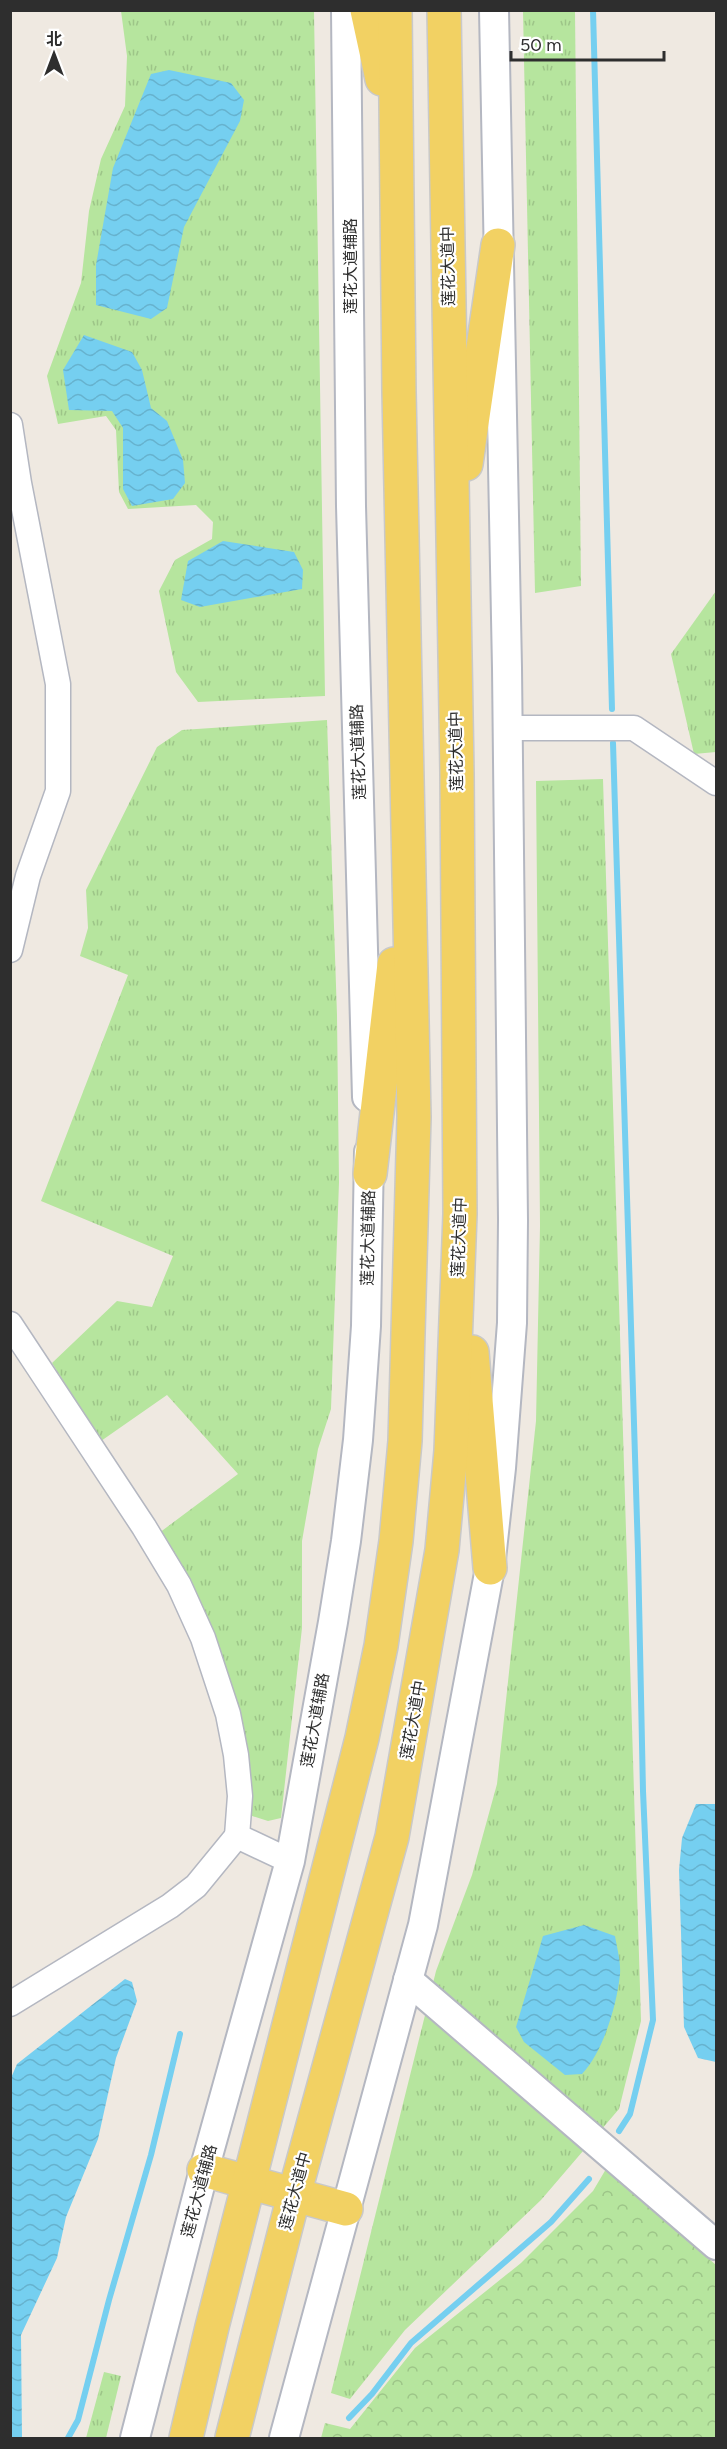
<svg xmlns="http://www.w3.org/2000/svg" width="727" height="2449" font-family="Figtree,'Noto Sans SC',sans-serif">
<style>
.grass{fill:url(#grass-tufts)}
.forest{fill:url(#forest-crowns)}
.water{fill:url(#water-waves)}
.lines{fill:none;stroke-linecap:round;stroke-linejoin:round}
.stream{stroke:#75cff0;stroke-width:6}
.minor-casing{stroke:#b4b7c1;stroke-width:27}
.tertiary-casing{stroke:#b4b7c1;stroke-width:32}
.primary-casing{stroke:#c9c9c9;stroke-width:36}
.minor{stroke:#fff;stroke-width:24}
.tertiary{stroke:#fff;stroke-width:28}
.primary{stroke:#f2d163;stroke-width:33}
.labels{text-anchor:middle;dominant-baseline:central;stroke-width:4.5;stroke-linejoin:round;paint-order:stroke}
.street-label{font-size:16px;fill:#2e2e2e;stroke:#fff}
</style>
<defs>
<pattern id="grass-tufts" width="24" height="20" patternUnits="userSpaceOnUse" patternTransform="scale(1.5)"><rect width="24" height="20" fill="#b6e59e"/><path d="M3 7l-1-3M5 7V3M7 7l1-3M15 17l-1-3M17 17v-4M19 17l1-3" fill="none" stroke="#9dc588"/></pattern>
<pattern id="forest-crowns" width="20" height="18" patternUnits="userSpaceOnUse" patternTransform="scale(1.5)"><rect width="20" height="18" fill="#b6e59e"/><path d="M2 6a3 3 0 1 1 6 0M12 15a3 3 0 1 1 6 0" fill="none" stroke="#9dc588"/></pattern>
<pattern id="water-waves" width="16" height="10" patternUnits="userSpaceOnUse" patternTransform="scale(1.5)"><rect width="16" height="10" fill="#75cff0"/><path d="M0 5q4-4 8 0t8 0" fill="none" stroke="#66b2ce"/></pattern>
</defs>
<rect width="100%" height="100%" fill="#efe9e1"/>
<g class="grass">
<path d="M121,11H314L325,696L198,702L176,672L159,591L175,560L212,539L213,522L196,505L128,509L119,492L116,430L106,416L58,424L47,376L81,283L89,211L101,159L125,106L127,56Z"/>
<path d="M523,11H575L581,586L535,593Z"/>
<path d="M716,591V752L694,754L671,654Z"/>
<path d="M327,720L337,1015L339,1182L331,1409L318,1449L302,1541V1628L281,1818L268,1821L249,1815L159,1533L238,1474L167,1395L101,1441L52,1363L117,1301L152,1307L173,1256L41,1201L128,975L80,956L88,928L86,890L157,747L182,730Z"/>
<path d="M603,779L641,2021L619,2109L541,2200L405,2330L350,2399L331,2393L436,1971L472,1875L497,1784L536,1421L540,1226L536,781Z"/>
<path d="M104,2372L121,2376L106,2438H86Z"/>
</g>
<path class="forest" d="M606,2169L716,2265V2438H321L325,2423L350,2429L415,2348L521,2263L593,2191Z"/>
<g class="water">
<path d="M169,70L231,83L244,100L240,121L184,227L167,308L151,319L96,305V265L113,168L151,74Z"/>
<path d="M84,335L132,352L142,370L151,408L167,421L183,460L185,483L173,499L132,506L123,489V428L112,411L69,410L63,370Z"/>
<path d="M223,541L294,552L303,570L302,589L200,607L181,600L188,561Z"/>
<path d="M696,1804H716V2062L698,2058L684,2027L679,1870L682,1838Z"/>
<path d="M584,1925L615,1936C617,1948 621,1962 620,1974C617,2005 603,2052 582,2074L565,2075L524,2042L516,2027L543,1936Z"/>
<path d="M125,1979L132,1982L137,2001L116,2058L98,2139L66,2217L57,2258L21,2335L22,2438H11V2078L17,2064Z"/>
</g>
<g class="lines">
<g class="stream">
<path d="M593,10L612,709"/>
<path d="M613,743L638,1553L643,1791L653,2020L630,2114L619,2131"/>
<path d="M349,2418L372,2394L411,2343L551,2222L589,2179"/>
<path d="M68,2438L78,2420L109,2300L151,2155L180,2034"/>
</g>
<g class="minor-casing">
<g id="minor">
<path d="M10,425L19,483L58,684V791L28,876L10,950"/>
<path d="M507,728H634L716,783"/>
<path d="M10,1324L144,1527L179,1585L203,1638L228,1714L236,1755L240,1796L237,1836L290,1861"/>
<path d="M10,2004L170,1906L196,1886L237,1836"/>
</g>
</g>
<g class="tertiary-casing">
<g id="tertiary">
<path d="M346,10L351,506L367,1097"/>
<path d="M408,1980L716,2245"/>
<path d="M135,2438L204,2170L290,1861L333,1622L346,1541L358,1440L366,1326L369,1152"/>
<path d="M284,2438L423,1925L490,1568L501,1468L512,1323L513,1220L507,668L494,10"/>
</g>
</g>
<g class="primary-casing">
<g id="primary">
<path d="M367,10L382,79"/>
<path d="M466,464L498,245"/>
<path d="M370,1174L394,964"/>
<path d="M472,1352L490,1568"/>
<path d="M204,2170L346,2209"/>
<path d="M186,2438L212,2327L362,1738L381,1646L396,1541L405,1441L414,1117L399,392L395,10"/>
<path d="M232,2438L294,2195L392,1837L442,1550L451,1451L460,1214L457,773L444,10"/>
</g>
</g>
<use href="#minor" class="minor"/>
<use href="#tertiary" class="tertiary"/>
<use href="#primary" class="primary"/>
</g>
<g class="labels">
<g class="street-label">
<text transform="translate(350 266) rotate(-90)">莲花大道辅路</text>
<text transform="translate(448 266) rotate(-91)">莲花大道中</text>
<text transform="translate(456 751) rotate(-91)">莲花大道中</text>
<text transform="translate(358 752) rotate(-92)">莲花大道辅路</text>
<text transform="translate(459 1237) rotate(-88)">莲花大道中</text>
<text transform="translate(368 1238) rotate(-89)">莲花大道辅路</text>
<text transform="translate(315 1720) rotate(-80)">莲花大道辅路</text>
<text transform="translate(413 1720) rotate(-80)">莲花大道中</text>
<text transform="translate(199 2191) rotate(-75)">莲花大道辅路</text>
<text transform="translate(295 2191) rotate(-75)">莲花大道中</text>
</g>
</g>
<rect width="727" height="2449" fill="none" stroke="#2e2e2e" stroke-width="24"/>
<g transform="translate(54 54)" stroke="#ffffff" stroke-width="4.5" paint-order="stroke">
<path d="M0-4.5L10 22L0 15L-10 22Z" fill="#2e2e2e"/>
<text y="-9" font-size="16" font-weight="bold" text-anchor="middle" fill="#2e2e2e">北</text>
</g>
<path d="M511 51v9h153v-9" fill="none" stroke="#2e2e2e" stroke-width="3"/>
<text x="520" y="51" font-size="18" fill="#2e2e2e" stroke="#ffffff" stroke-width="4.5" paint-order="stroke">50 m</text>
</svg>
